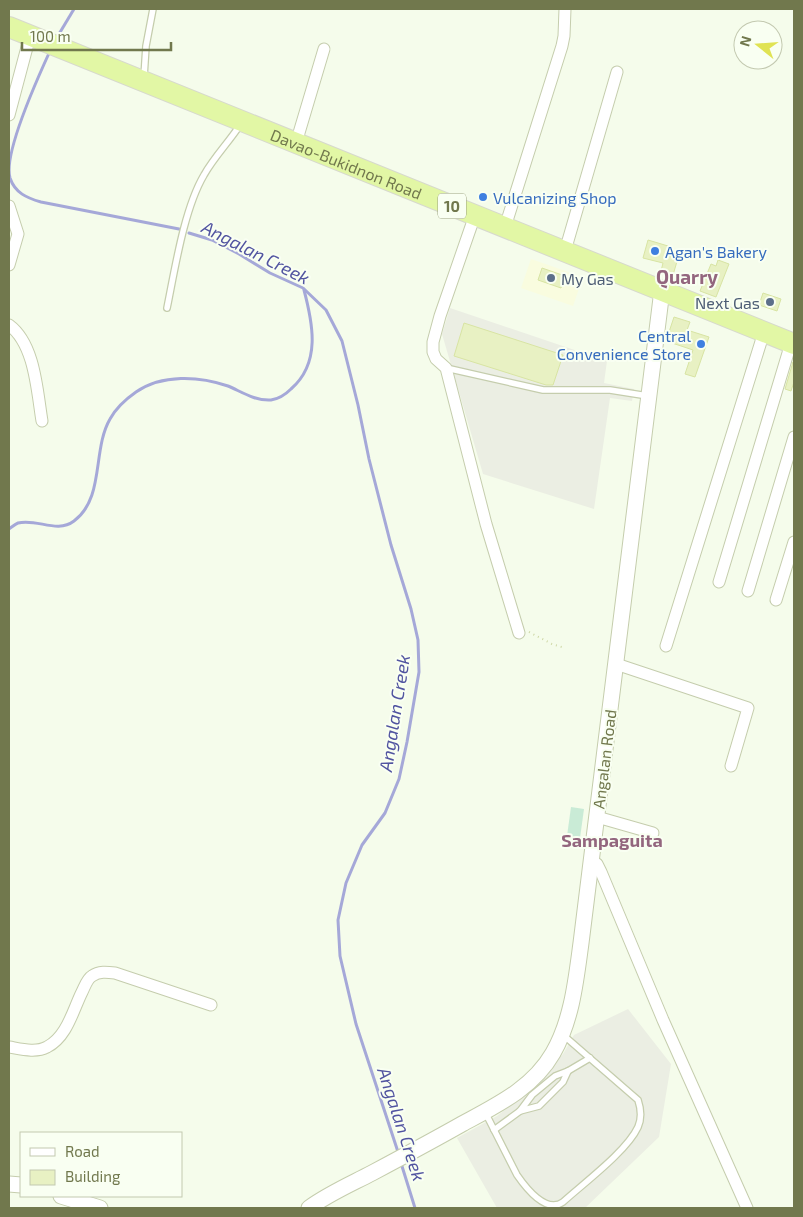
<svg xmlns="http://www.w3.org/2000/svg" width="803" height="1217" font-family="'Exo 2',sans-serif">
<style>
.commercial{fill:#f9fcdf}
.industrial{fill:#ebeee3}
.green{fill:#c9ebd6}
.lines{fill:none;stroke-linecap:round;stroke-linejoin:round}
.stream{stroke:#a5a8d8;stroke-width:3}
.building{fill:#e8f1c3;stroke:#d8e4a3}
.service-casing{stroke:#c5cdad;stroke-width:8}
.minor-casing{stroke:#c5cdad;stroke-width:13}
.tertiary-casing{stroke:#c5cdad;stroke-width:17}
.trunk-casing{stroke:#d7d9cd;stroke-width:22}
.path{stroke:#ced7a5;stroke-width:2;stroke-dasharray:1 4;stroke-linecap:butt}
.service{stroke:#fff;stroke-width:5.5}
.minor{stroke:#fff;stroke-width:11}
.tertiary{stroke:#fff;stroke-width:15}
.trunk{stroke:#e2f7a5;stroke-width:20}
.shop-dot{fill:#3f7fe0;stroke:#f9fff2;stroke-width:2}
.service-dot{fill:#5c6f8a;stroke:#f9fff2;stroke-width:2}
.labels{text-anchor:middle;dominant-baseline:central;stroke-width:4;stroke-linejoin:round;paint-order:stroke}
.shield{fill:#f9fff2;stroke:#9aa07e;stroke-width:1}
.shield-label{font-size:15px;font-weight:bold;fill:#71784d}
.street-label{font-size:16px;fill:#71784d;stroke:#f9fff2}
.shop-label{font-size:16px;fill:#366cbe;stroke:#f9fff2;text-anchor:start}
.service-label{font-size:16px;fill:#4e5e75;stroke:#f9fff2;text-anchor:start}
.water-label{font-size:18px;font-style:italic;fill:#5154a0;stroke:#f9fff2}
.neighbourhood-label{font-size:18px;font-weight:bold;fill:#93667e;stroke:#f9fff2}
.quarter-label{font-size:19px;font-weight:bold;fill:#93667e;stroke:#f9fff2}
</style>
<rect width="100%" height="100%" fill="#f5fceb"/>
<path class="commercial" d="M531,259L583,277L573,306L521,288Z"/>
<g class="industrial">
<path d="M450,308L607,361L604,383L634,389L632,401L610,398L594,509L483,474L442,334Z"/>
<path d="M628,1009L671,1064L659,1137L585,1208H497L457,1138L497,1116L532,1089L563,1054L574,1035Z"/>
</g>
<path class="green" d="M571,807L584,809L580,838L567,836Z"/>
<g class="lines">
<g class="stream">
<path d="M56,39L74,9"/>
<path d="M50,51C39,75 3,154 10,178C15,193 27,198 41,202L179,229"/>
<path d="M189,233L212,240L239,254L270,273L303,288L326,310L342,341L358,405L369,459L391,545L411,609L418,640L419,672L407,742L399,779L385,813L362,845L346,883L338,920L340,956L356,1024L399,1155"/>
<path d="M9,529C12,527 15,524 18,523C37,518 57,534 74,521C105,498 92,450 110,419C116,408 126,399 136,392C162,374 199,376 228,386C242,392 255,401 271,400C278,399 286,394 291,389C321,363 313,324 304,290"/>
<path d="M401,1163L415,1208"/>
</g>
</g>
<g class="building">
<path d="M648,240L668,246L666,255L678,258L673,275L661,271L663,263L643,258Z"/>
<path d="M718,260L729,264L716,297L700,291L711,264L716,266Z"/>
<path d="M542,268L565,276L561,288L538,280Z"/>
<path d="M763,293L781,299L777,311L759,305Z"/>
<path d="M674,317L690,322L687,330L709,337L695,377L685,374L693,350L666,341Z"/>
<path d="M464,323L563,355L553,385H546L454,356Z"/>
<path d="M793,362L794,382L791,391L785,389Z"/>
</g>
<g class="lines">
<g class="service-casing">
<g id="service">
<path d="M144,77L146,46L153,9"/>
<path d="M167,308C175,269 184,209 204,175C214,157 229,142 240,125"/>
<path d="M446,368L543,390H610L648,396"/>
<path d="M520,1111L539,1106L563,1082L568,1071"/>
<path d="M485,1112L517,1175C526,1188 546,1214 563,1202C584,1183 627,1151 638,1127C642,1118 641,1109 638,1100L562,1034"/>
<path d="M494,1130L520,1111L532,1095L555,1076L568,1071L590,1058"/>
</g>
</g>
<g class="minor-casing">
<g id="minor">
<path d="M9,115L30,36"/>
<path d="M296,143L324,49"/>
<path d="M9,206L18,234L9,265"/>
<path d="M475,215L440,316L433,342V352L436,359L446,368L486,524L519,633"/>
<path d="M505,227L562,46L564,36L565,9"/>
<path d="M565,251L617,72"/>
<path d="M9,325C35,344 37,391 42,421"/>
<path d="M719,582L791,343"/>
<path d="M748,591L794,437"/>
<path d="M776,600L794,542"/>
<path d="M666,646L764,332"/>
<path d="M616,664L748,708L731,766"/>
<path d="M597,817L653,833"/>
<path d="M591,860L597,864L601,872L663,1020L747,1208"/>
<path d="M9,1047C21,1049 36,1053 47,1047C67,1037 73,1010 82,992C85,986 87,979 92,976C99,971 107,972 115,973L211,1005"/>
</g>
</g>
<g class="tertiary-casing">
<g id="tertiary">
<path d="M9,1184L21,1185"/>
<path d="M61,1196L100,1208"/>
<path d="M309,1208C328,1194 351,1184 372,1173C402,1157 432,1141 462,1124C497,1105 533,1088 553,1053C572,1020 576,980 581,943L662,290"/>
</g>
</g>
<g class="trunk-casing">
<g id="trunk">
<path id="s1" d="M9,27L794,344"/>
</g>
</g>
<path class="path" d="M529,632L552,644L565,648"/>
<use href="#service" class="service"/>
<use href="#minor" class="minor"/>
<use href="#tertiary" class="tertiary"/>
<use href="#trunk" class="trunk"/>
</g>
<g class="shop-dot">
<circle cx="483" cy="197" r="5"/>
<circle cx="655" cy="251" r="5"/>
<circle cx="701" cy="344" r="5"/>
</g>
<g class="service-dot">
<circle cx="551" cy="278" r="5"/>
<circle cx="770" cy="302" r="5"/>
</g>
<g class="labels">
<rect class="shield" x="438" y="193.5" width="28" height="25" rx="4"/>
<g class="shield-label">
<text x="452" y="206">10</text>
</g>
<g class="street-label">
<text stroke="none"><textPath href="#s1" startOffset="364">Davao-Bukidnon Road</textPath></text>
<text transform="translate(604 759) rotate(-83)">Angalan Road</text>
</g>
<g class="shop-label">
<text x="493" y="197">Vulcanizing Shop</text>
<text x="665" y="251">Agan's Bakery</text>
<text x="691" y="335" text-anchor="end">Central<tspan x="691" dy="18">Convenience Store</tspan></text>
</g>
<g class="service-label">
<text x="561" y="278">My Gas</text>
<text x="760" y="302" text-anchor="end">Next Gas</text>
</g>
<g class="water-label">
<text transform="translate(256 252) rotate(27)">Angalan Creek</text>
<text transform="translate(394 713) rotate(-81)">Angalan Creek</text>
<text transform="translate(402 1124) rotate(72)">Angalan Creek</text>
</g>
<g class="neighbourhood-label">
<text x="612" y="840">Sampaguita</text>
</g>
<g class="quarter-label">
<text x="687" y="276">Quarry</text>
</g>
</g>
<rect width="803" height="1217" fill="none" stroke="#71784d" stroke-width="20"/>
<rect x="20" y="1132" width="162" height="65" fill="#f9fff2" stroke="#c3c9b0"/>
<rect x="30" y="1148" width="25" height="8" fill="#ffffff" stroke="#c3c9b0"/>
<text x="65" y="1157" font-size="15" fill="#71784d">Road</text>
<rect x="30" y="1170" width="25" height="15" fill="#e8f1c3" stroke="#c3c9b0"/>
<text x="65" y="1182" font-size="15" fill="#71784d">Building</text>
<g transform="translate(758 45) rotate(287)"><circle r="24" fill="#f9fff2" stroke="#c3c9b0"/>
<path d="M0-4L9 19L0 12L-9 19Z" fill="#e0e353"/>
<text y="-8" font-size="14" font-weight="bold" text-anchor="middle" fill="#71784d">N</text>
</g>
<path d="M22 42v8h149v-8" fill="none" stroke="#71784d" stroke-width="2.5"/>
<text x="30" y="42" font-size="15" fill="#71784d" stroke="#f9fff2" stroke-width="4" paint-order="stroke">100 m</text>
</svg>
